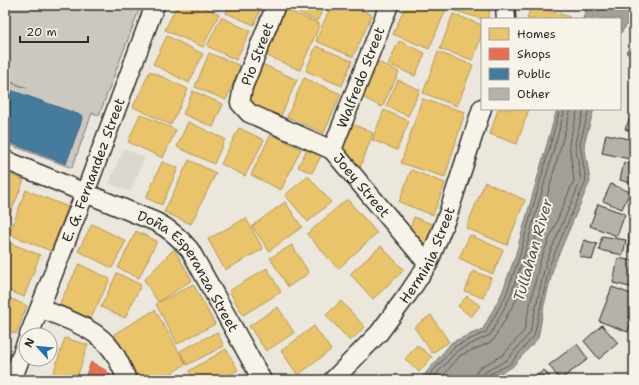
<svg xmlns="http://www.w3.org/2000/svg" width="639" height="385" font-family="'Shantell Sans',sans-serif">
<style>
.built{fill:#dbd7ce}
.green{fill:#cbc8bf;stroke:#7b7a75}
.water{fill:#a29f98;stroke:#72716c}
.homes{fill:#e9c46a;stroke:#b09657}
.shops{fill:#e76f51;stroke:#af5b46}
.public{fill:#457b9d;stroke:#3d637b}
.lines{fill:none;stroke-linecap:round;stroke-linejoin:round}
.shore{stroke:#5b5957;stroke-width:1}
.building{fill:#b5b2ab;stroke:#2b2b2b}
.street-casing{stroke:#2b2b2b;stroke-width:21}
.street{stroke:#f7f3e8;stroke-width:18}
.labels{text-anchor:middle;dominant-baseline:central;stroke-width:4;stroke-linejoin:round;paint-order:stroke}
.street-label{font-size:14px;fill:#2b2b2b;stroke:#f7f3e8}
.water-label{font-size:15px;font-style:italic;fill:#555451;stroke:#f7f3e8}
</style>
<rect width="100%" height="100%" fill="#ebe7dd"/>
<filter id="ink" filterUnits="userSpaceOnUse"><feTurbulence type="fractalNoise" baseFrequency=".025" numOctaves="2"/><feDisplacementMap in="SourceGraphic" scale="8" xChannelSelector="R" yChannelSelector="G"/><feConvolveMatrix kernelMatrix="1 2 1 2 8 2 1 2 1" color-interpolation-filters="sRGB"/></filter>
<g filter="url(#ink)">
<path class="built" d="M124,148L145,158L130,192L109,183Z"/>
<path class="green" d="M5,5H141L99,115L92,113L72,168L5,143V81L27,88L5,80Z"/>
<g class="water">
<path d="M587,5H634V15L620,34V19H583Z"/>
<path d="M557,109H594L584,144L590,181L554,265L544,305L538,338L512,367L487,380H420L452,342L483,329L502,293L515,257Z"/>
</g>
<g class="homes">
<path d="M177,5H200L219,14L203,47L165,30Z"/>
<path d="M229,5H262L254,25L226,13Z"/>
<path d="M289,5H325L317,21L288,8Z"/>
<path d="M331,5H350L372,15L353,57L316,41Z"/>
<path d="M365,5H375L373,9Z"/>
<path d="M406,5H448L429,49L393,34Z"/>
<path d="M455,5H492L487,19H482L453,10Z"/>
<path d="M531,5L570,17L569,19H527Z"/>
<path d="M284,9L320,24L300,70L265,55Z"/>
<path d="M453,14L482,25V34L473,60L440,49Z"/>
<path d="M221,17L250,31L236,60L207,46Z"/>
<path d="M167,36L203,54L189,83L153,64Z"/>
<path d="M399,41L425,53L415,76L388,64Z"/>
<path d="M316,46L352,61L342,86L306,71Z"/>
<path d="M438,52L473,65L457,106L423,93Z"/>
<path d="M209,53L241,66L226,100L195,87Z"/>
<path d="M376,61L399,72L382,107L360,96Z"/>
<path d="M260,63L297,80L280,118L243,101Z"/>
<path d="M150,71L188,89L171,125L133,107Z"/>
<path d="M304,78L341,94L324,133L287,117Z"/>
<path d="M398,80L420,90L408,116L386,106Z"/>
<path d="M193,91L223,104L213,127L183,114Z"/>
<path d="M422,99L465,112L445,177L401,163Z"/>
<path d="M498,109H529L517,144L490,134Z"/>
<path d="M384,110L409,121L397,150L372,140Z"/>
<path d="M140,114L176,130L163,158L128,142Z"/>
<path d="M188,122L225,139L214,164L177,147Z"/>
<path d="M348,122L373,133L360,168L338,148Z"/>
<path d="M239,128L264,140L245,176L221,164Z"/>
<path d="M271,134L301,149L281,190L251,175Z"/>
<path d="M307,149L321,156L312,173L298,167Z"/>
<path d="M189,160L216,173L191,224L164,212Z"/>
<path d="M162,162L178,168L162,205L146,198Z"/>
<path d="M411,170L445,183L433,215L399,202Z"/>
<path d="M5,173L24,180L7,222L5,221Z"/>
<path d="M308,176L331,202L308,222L285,195Z"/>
<path d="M485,182L525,200L507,245L466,228Z"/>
<path d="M26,190L68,207L51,251L9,234Z"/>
<path d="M347,199L377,233L338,269L307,234Z"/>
<path d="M285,202L302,227L269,251L252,226Z"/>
<path d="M414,217L434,225L426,245L409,232Z"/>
<path d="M246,218L263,249L225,270L208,239Z"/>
<path d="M92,224L126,241L112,268L78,251Z"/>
<path d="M136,231L157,241L139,278L118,268Z"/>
<path d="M470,235L503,250L493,274L459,258Z"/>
<path d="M5,241L40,255L24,297L5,289Z"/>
<path d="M292,245L309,273L288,287L270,258Z"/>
<path d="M381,246L404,270L373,299L350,274Z"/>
<path d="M174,249L192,280L158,302L144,280Z"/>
<path d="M79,264L110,279L90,320L59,305Z"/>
<path d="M267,268L281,292L243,315L229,291Z"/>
<path d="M473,271L491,278L483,298L465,291Z"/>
<path d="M117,273L141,285L125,318L101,307Z"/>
<path d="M193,284L215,324L177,344L156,304Z"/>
<path d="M5,296L27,306L16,334L5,329Z"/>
<path d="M467,296L480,306L471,317L458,306Z"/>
<path d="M341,301L365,327L350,341L326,315Z"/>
<path d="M278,307L294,333L266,351L249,326Z"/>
<path d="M155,310L186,364L160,380H140L114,334Z"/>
<path d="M431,315L449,342L432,353L414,327Z"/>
<path d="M314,326L331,350L298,375L281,351Z"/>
<path d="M217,332L224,346L187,365L180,351Z"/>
<path d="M5,336L9,337L5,345Z"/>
<path d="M65,338L88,345L76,380H51Z"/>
<path d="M417,345L432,357L419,372L405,359Z"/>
<path d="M226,349L238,370L221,380H194L189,371Z"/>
<path d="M185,374L188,380H173Z"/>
<path d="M237,374L240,380H226Z"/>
</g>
<path class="shops" d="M91,362L107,371L112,380H84Z"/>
<path class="public" d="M5,88L83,116L66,164L5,141Z"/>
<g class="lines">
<g class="shore">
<path d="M425,380L455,346L486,332L506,295L519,258L560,109"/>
<path d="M431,380L458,350L490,335L510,297L523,259L565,109"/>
<path d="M439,380L461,355L489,343L494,339L516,300L529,262L571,109"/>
<path d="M475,380L476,373L479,368L503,355L524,331L540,261L574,180L569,143L578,109"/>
<path d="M481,380L482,376L485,372L507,360L530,333L546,262L581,180L575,143L584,109"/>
<path d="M486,380L488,375L510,364L534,336L550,264L586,181L580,144L589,109"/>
</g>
</g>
<g class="building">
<path d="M634,45V60L626,52Z"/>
<path d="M631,116L634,117V133L625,129Z"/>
<path d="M606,134L634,140V160L602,153Z"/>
<path d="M624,162L634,165V184L620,180Z"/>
<path d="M611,184L630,192L622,209L603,201Z"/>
<path d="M598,204L625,214L617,236L590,226Z"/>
<path d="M629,230H634V252L628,251Z"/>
<path d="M602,236L626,240L623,255L599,250Z"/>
<path d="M584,240L597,244L592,260L579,256Z"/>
<path d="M618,258L634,261V288L613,283Z"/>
<path d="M612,287L634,295V314L628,332L599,321Z"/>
<path d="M602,325L618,343L599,359L584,341Z"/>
<path d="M577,344L588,359L560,380L549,365Z"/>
<path d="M544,370L552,380H531Z"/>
<path d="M634,372V380H625Z"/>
</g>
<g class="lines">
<g class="street-casing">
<g id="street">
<path id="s1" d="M276,5L243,87L240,103L249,113L332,150L428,264"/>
<path d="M505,5L506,19"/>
<path id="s2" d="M332,150L389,5"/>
<path id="s3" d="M5,160L156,222C170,229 180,238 190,250L262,380"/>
<path d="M40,308C65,319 95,327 112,350C118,358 123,370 127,380"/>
<path id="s4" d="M29,335L85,193L155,5"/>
<path d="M12,380L26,343"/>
<path id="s5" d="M333,380L379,333L408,294L428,264L448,214L482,108"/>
</g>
</g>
<use href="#street" class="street"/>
</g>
</g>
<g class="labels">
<g class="street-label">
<text transform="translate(257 54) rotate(-69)">Pio Street</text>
<text stroke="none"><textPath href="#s2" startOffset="78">Walfredo Street</textPath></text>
<text stroke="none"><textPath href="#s4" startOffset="177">E. G. Fernandez Street</textPath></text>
<text stroke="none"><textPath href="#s1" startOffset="255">Joey Street</textPath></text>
<text stroke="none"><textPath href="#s5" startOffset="158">Herminia Street</textPath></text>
<text stroke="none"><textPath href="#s3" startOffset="222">Doña Esperanza Street</textPath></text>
</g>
<g class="water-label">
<text transform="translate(533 250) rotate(-74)">Tullahan River</text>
</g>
</g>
<rect width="639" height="385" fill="none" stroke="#f7f3e8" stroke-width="20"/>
<rect x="10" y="10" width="619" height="365" fill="none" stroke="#2b2b2b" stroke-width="1.5" filter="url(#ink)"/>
<rect x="481" y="18" width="140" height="92" fill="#f7f3e8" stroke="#a5a39c"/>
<rect x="489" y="28" width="20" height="12" fill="#e9c46a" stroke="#a5a39c"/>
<text x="517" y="38" font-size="12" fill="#2b2b2b">Homes</text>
<rect x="489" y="48" width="20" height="12" fill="#e76f51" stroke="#a5a39c"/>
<text x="517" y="58" font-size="12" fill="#2b2b2b">Shops</text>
<rect x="489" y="68" width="20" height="12" fill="#457b9d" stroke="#a5a39c"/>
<text x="517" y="78" font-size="12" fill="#2b2b2b">Public</text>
<rect x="489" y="88" width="20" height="12" fill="#b5b2ab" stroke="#a5a39c"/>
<text x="517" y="98" font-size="12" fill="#2b2b2b">Other</text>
<g transform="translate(38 347) rotate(297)"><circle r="19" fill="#f7f3e8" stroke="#a5a39c"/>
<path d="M0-3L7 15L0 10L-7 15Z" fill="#1f6fb2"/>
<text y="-6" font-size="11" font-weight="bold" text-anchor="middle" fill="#2b2b2b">N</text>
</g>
<path d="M20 36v6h68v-6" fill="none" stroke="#2b2b2b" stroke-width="2"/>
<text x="26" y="36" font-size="12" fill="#2b2b2b" stroke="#f7f3e8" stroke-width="3" paint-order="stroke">20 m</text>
</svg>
